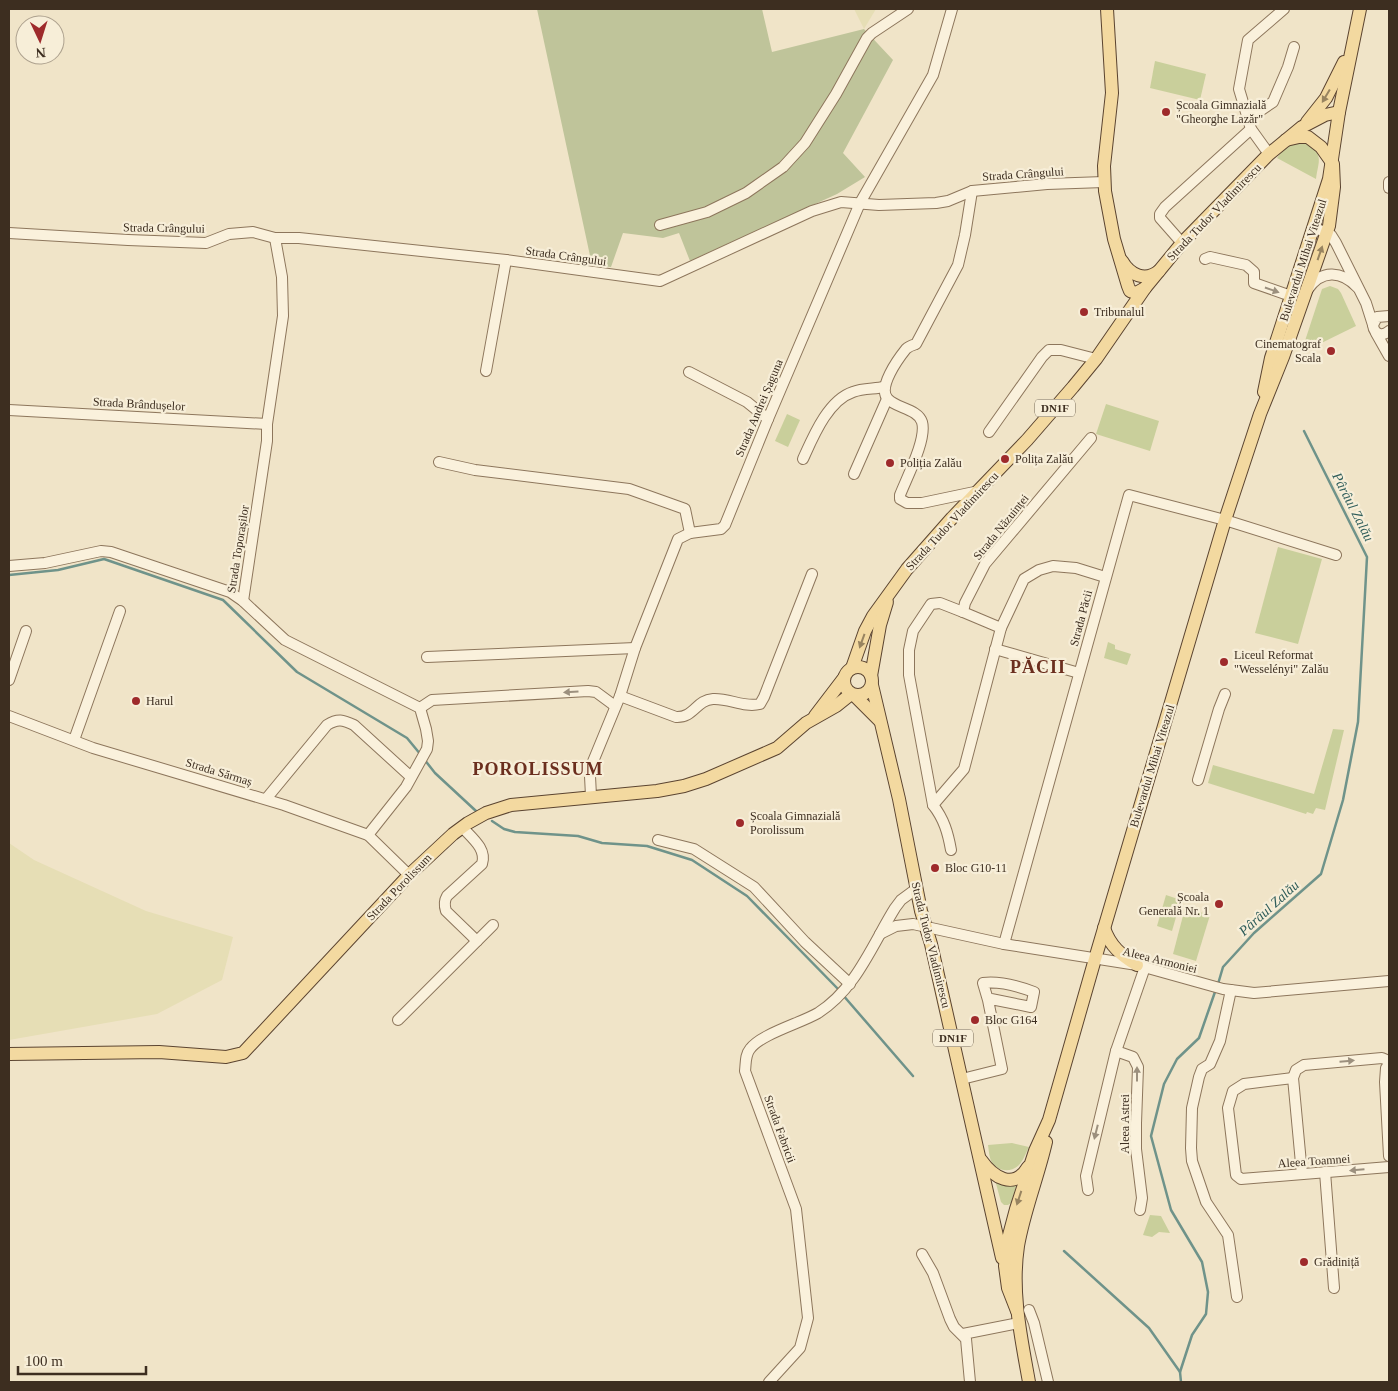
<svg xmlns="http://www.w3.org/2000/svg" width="1398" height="1391" font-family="Georgia,serif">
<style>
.farmland{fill:#e6deb5}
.green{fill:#c9cf9b}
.cemetery{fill:#bfc49a}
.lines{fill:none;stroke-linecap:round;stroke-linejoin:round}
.stream{stroke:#6f938a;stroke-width:2.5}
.minor-casing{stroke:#8d765c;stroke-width:12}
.major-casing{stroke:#5b4430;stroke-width:14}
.minor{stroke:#faf1dc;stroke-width:10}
.major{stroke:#f3d9a0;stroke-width:12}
.oneway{fill:#988460}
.oneway2{fill:#9c907e}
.poi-dot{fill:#9e2a2b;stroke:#f7eed8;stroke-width:2}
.labels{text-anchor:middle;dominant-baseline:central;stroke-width:4.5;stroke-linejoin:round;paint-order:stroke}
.shield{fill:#f7eed8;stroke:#756857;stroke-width:1}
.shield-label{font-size:11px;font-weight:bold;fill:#3d2e20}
.poi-label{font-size:12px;fill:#3d2e20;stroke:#f7eed8;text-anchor:start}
.street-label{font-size:12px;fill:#3d2e20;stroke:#f7eed8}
.water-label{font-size:14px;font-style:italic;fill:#2f5d5a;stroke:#f7eed8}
.district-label{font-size:18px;font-weight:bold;letter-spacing:1px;fill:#6b2e1e;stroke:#f7eed8}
</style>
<rect width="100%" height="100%" fill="#f0e4c8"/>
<g class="farmland">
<path d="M854,9H876L864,29Z"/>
<path d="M9,843L34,860L146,911L233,937L222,980L157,1014L9,1040Z"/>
</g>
<g class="green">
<path d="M1155,61L1206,74L1200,100L1150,88Z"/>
<path d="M1296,140L1309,142C1323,158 1319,159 1316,179L1277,158L1285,147Z"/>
<path d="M1330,286L1338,289L1341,293L1356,326L1301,353L1322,289Z"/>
<path d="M1106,404L1159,421L1150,451L1096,434Z"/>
<path d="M787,414L800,420L788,447L775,441Z"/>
<path d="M1278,547L1322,559L1298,644L1255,633Z"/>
<path d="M1108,642L1115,645V649L1131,654L1127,665L1104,658Z"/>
<path d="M1333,729L1344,730L1325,810L1316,808L1313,814L1307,812L1306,814L1208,783L1213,765L1314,794Z"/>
<path d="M1166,895L1181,900L1172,931L1157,926Z"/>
<path d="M1185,908L1210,915L1196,961L1173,954Z"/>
<path d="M1012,1143L1029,1147C1026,1153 1023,1161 1019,1165C1012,1172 999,1172 993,1164C989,1159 989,1151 988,1145Z"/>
<path d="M995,1180L1018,1181L1011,1203L1008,1205H1004L1001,1202Z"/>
<path d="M1150,1215L1161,1216L1170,1233L1159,1232L1152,1237L1143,1235Z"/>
</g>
<path class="cemetery" d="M537,9H762L772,52L864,29L893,60L843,153L865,177L837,194L690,261L679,233L663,238L623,233L611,267L592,265Z"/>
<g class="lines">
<g class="stream">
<path d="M9,575L58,570L104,559L223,600L297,672L407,738L421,755"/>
<path d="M424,759L435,773L476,811"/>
<path d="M492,821L504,829L515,832L578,836L602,843L647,846L692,860L747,896L839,990"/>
<path d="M1218,984L1223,967L1254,933L1321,874L1343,800L1358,722L1367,557L1304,431"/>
<path d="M842,994L913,1076"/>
<path d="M1064,1251L1149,1328L1180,1372"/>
<path d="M1181,1382L1180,1372L1192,1335L1206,1314L1208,1292L1202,1262L1171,1210L1151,1136L1164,1084L1177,1059L1199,1038L1216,989"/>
</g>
<g class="minor-casing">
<g id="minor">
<path d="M1248,119L1273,102L1288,67L1294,47"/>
<path d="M1269,154L1251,129L1239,89L1248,40L1284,9"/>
<path d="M1389,182V188"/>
<path d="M972,191L965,235L958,265L916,344C913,345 909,346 906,349C898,359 877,388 888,399C896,408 918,409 922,422C927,439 907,477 900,495V499L907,503H922L979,491"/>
<path d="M660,225L707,212L746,193L783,167L805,143L836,94L867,38L872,33L908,9"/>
<path d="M1320,230L1331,235L1336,243L1366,303L1373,325"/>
<path d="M9,233L128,240L206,243L229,234L253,232L275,238H299L506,260L660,281L812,211L841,202L879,205L936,203L948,201L972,191L1047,184L1104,182"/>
<path d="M1182,243L1160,218V214L1165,207L1251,129"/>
<path d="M1205,259L1210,257L1246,265L1254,272V283L1291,296"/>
<path d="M1308,289C1321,270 1341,270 1357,287"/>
<path d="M1389,316L1377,317L1373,325C1374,334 1382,337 1389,331"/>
<path d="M1376,333L1389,356"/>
<path d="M486,371L506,260"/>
<path d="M689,372L747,402L768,419"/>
<path d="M9,410L267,424"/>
<path d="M989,432L1042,357L1049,350H1061L1096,359"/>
<path d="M803,459C813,437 828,400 853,392C862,388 874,389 884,387"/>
<path d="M439,462L475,470L629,489L685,509L690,533"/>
<path d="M854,474L887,399"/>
<path d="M9,566L45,563L101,551L111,552L230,592L243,601L285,640L420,708L426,729L428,741L427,749L406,787L368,835"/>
<path d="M243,601L267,441V424L283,316L282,277L275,238"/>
<path d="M1001,628L1024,579L1039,570L1053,566L1076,568L1105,577"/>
<path d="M995,649L1079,673"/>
<path d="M427,657L635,648"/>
<path d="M9,680L26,631"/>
<path d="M620,696L676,717C694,718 696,700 713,699C729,698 744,708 760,704L764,697L812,574"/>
<path d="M420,708L432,700L588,691L596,692L615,706"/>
<path d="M9,716L93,748L284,805L368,835L409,875"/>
<path d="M74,740L120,611"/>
<path d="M1198,780L1219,709L1225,694"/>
<path d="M591,796L590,776L592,764L620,696L635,648L678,539L690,533L721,529L725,525L768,419L860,203L933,75L952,9"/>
<path d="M266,799L327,725C338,718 343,720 354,725L411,777"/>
<path d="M933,805L964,769L1001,628L963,612L965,603L985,564L1091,438"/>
<path d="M462,827C472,838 487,849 482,864L447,896C444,901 444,905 446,911L477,941"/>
<path d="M658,840L694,849L754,887L805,942L850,984"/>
<path d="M951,850C948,833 944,819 933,805L909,675V650L913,631L931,604L940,603L963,612"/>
<path d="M880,934L896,926L913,924L1004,944L1137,965L1223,989L1254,993L1389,981"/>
<path d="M1004,944L1129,495L1225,520L1336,555"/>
<path d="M1231,990L1220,1041L1210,1064L1202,1069L1199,1077L1192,1108L1191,1148L1192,1161L1206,1202L1228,1235L1237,1297"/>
<path d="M398,1020L493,925"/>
<path d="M1116,1051L1133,1057L1138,1067L1136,1123V1149L1142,1198L1140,1210"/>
<path d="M1389,1065L1386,1068L1385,1082L1389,1156"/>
<path d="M1293,1078L1244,1084L1233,1091L1228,1108L1236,1175L1241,1179L1389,1167"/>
<path d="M962,1079L1002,1069L988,1000L991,999L1031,1007L1034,992C1018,986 999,981 983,983L988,1000"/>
<path d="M1325,1172L1334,1288"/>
<path d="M1302,1174L1293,1078L1296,1070L1304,1065L1382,1058L1389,1061"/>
<path d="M1088,1190L1086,1176L1116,1051L1145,967"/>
<path d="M922,1254L933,1273L950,1319L954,1327L966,1339L970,1382"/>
<path d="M1029,1310L1034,1323L1048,1382"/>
<path d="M963,1334L1019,1323"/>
<path d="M769,1382L800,1348L808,1318L796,1209L745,1071C746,1063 745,1055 750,1049C761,1034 801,1023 818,1013C856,989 872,945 895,908L901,900L916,889"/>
</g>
</g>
<g class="major-casing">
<g id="major">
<path d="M1107,9L1112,93L1104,166L1105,191L1114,239L1128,286L1130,291L1136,293L1145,288"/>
<path d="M1307,122L1326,98L1344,62"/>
<path d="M1122,261C1130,275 1145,282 1159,271"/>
<path d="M1264,392L1271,358L1329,179L1339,112L1360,9"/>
<circle cx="858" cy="681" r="14"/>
<path d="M852,668L865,631L873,616L907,569L952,518L1027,440L1073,387L1096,359L1145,288L1182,243L1269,154L1302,127L1325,115L1339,112"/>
<path d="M871,676L880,625L887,602"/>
<path d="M872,685L899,799L921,911L931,944L1002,1258"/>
<path d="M855,696L879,720"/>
<path d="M815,716L844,678"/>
<path d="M1104,928C1110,946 1121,955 1137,965"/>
<path d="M9,1054L159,1052L226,1057L243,1053L409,875L453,834L468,823L486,813L511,805L657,791L684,786L706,779L777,748L806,723L836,706L851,694"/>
<path d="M981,1160C993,1177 1014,1191 1028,1167"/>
<path d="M1017,1311L1008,1288L1005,1266L1008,1239L1016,1209L1035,1151L1049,1120L1095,959L1225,520L1260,414L1283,357L1329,226L1334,187L1333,164L1321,147L1308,137H1299L1286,140"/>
<path d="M1029,1382C1021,1337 1011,1292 1018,1246C1024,1211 1038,1177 1046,1142"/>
</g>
</g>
<use href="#minor" class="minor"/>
<use href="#major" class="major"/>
</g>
<defs><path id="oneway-solid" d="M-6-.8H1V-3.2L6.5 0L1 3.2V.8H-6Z" transform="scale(1.25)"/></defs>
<g class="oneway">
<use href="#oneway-solid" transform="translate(1326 96) rotate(121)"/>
<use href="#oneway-solid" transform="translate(1320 253) rotate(-71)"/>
<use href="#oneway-solid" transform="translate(862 641) rotate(110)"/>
<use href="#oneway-solid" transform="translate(1019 1198) rotate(108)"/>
</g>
<g class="oneway2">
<use href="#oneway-solid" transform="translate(1272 290) rotate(19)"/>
<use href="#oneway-solid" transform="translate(571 692) rotate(176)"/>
<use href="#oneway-solid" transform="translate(1347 1061) rotate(-5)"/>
<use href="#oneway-solid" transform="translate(1137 1074) rotate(-90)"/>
<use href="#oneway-solid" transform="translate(1096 1132) rotate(104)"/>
<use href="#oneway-solid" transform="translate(1357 1170) rotate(175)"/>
</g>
<g class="poi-dot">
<circle cx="1166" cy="112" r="5"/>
<circle cx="1084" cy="312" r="5"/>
<circle cx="1331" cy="351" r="5"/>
<circle cx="1005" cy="459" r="5"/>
<circle cx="890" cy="463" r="5"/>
<circle cx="1224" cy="662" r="5"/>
<circle cx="136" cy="701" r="5"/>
<circle cx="740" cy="823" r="5"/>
<circle cx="935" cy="868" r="5"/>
<circle cx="1219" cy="904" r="5"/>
<circle cx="975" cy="1020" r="5"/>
<circle cx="1304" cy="1262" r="5"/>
</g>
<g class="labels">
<g class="shield">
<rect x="1035" y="399.5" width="40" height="17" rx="4"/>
<rect x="933" y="1029.5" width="40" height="17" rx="4"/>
</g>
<g class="shield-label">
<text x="1055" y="408">DN1F</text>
<text x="953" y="1038">DN1F</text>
</g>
<g class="poi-label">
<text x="1176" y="105">Școala Gimnazială<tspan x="1176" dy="14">"Gheorghe Lazăr"</tspan></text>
<text x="1094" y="312">Tribunalul</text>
<text x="1321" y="344" text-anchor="end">Cinematograf<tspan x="1321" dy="14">Scala</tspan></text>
<text x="1015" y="459">Polița Zalău</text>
<text x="900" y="463">Poliția Zalău</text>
<text x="1234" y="655">Liceul Reformat<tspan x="1234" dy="14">"Wesselényi" Zalău</tspan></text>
<text x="146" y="701">Harul</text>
<text x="750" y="816">Școala Gimnazială<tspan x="750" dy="14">Porolissum</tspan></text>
<text x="945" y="868">Bloc G10-11</text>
<text x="1209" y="897" text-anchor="end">Școala<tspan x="1209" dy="14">Generală Nr. 1</tspan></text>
<text x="985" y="1020">Bloc G164</text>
<text x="1314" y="1262">Grădiniță</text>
</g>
<g class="street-label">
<text transform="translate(1023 174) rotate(-4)">Strada Crângului</text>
<text transform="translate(1214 212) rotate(-46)">Strada Tudor Vladimirescu</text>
<text transform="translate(164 228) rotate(1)">Strada Crângului</text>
<text transform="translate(566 256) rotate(8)">Strada Crângului</text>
<text transform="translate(1303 260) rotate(-72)">Bulevardul Mihai Viteazul</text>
<text transform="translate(139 404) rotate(3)">Strada Brândușelor</text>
<text transform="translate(759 408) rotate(-67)">Strada Andrei Șaguna</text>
<text transform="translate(952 521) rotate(-47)">Strada Tudor Vladimirescu</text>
<text transform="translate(1001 527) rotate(-51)">Strada Năzuinței</text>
<text transform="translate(238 549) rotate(-81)">Strada Toporașilor</text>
<text transform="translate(1081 618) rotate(-75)">Strada Păcii</text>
<text transform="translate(1152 766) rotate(-73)">Bulevardul Mihai Viteazul</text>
<text transform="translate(219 772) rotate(17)">Strada Sărmaș</text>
<text transform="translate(399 887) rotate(-46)">Strada Porolissum</text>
<text transform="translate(931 945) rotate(76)">Strada Tudor Vladimirescu</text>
<text transform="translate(1160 960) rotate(14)">Aleea Armoniei</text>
<text transform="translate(1125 1124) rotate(-90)">Aleea Astrei</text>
<text transform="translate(780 1129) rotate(70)">Strada Fabricii</text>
<text transform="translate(1314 1161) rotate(-4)">Aleea Toamnei</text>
</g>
<g class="water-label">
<text transform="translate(1353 507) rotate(63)">Pârâul Zalău</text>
<text transform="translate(1269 908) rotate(-42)">Pârâul Zalău</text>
</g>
<g class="district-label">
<text x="1038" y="667">PĂCII</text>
<text x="538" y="769">POROLISSUM</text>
</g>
</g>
<rect width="1398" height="1391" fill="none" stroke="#3d2e20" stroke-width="20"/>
<g transform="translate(40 40) rotate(176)"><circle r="24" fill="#f7eed8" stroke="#ada18e"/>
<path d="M0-4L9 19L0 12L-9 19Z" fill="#9e2a2b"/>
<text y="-8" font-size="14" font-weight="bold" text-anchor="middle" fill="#3d2e20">N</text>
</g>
<path d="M18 1366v8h128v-8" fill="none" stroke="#3d2e20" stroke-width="2.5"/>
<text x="25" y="1366" font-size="15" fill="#3d2e20" stroke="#f7eed8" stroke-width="4" paint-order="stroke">100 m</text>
</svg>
